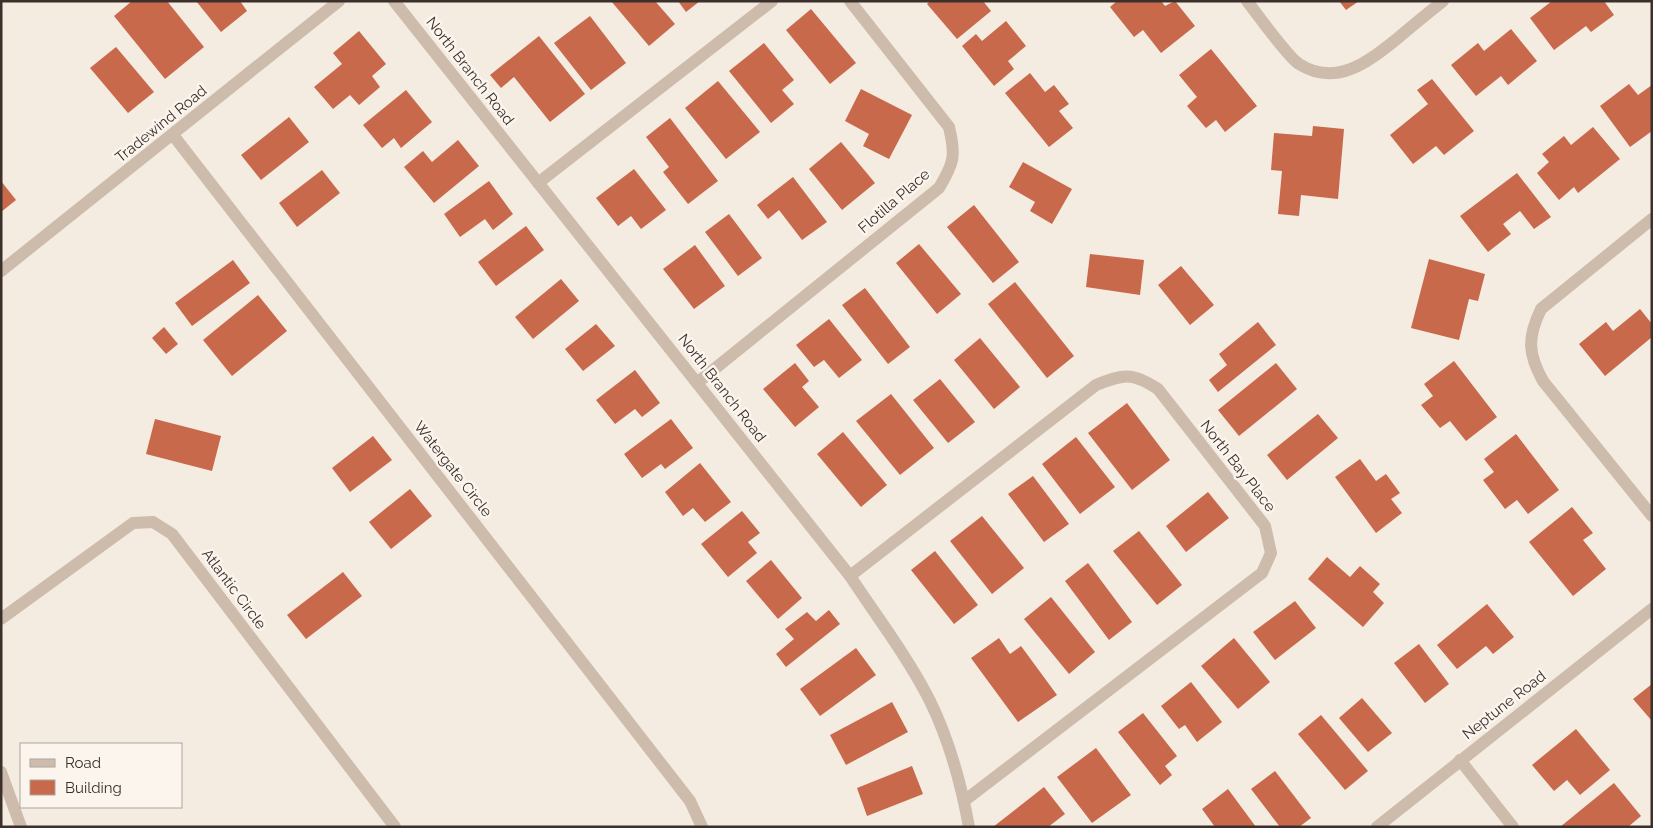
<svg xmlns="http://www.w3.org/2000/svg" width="1653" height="828" font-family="Raleway,sans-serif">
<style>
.building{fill:#c8694b}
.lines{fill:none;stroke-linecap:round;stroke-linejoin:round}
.minor{stroke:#cdbbac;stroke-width:12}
.labels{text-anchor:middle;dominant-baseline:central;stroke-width:5;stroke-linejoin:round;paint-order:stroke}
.street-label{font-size:15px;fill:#3b302b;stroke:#fbf5ee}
</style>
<rect width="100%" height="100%" fill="#f4ebe1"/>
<g class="building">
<path d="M132,1H167L204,47L165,79L114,16Z"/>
<path d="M196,1H240L247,11L221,32Z"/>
<path d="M611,1H655L675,24L649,46Z"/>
<path d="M678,1H700L686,12Z"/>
<path d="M930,1H983L991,11L957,39L927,4Z"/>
<path d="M1117,1H1161L1165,6L1175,1L1195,26L1161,53L1143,30L1134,37L1110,7Z"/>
<path d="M1339,1H1359L1346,10Z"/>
<path d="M1552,1H1604L1614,15L1591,32L1586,26L1554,50L1530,18Z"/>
<path d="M811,9L856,63L830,84L786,30Z"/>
<path d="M590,16L626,63L591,90L554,43Z"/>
<path d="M1006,21L1026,46L1008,61L1014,69L994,86L962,46L976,34L982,41Z"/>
<path d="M1511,29L1537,61L1508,85L1501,76L1476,96L1451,65L1478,43L1484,51Z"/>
<path d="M359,31L386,64L372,76L380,87L359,105L350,95L333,109L314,87L342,64L333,53Z"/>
<path d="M539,36L585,94L550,122L514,77L501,88L490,75Z"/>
<path d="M764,43L794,80L782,90L794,104L771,123L729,71Z"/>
<path d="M116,47L154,92L128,113L90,68Z"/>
<path d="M1211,49L1257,106L1225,132L1216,120L1206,128L1187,106L1197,97L1179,75Z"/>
<path d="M1030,73L1045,92L1054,85L1069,104L1059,111L1073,128L1049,147L1005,93Z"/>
<path d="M1432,79L1474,131L1444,155L1436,146L1413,164L1390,135L1428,104L1417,90Z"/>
<path d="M718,81L760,132L726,159L685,108Z"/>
<path d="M1629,84L1638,95L1652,85V131L1630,147L1600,106Z"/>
<path d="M861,89L912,115L889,159L863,146L869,134L845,121Z"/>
<path d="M406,90L432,122L401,148L394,138L382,148L363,125Z"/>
<path d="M289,117L309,142L261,180L241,155Z"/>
<path d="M670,118L718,181L688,204L663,172L669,167L646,137Z"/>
<path d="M1313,126L1344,129L1338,199L1301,195L1299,216L1278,214L1282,171L1271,170L1274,133L1312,136Z"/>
<path d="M1593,127L1620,159L1578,193L1574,187L1559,200L1537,173L1549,162L1542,154L1564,136L1571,145Z"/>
<path d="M458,140L479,166L434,203L404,167L423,151L432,162Z"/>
<path d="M841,142L875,183L842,210L809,169Z"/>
<path d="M1023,162L1072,189L1052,224L1030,211L1035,202L1009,187Z"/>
<path d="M634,169L666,210L641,229L631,216L618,226L596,198Z"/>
<path d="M322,170L340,193L297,227L279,203Z"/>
<path d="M1517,173L1551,217L1534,229L1520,211L1503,224L1511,234L1488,252L1460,216Z"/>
<path d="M793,177L827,222L802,240L779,210L768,219L757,205Z"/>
<path d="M1,181L16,200L1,212Z"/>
<path d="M489,181L513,214L493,230L485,219L460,237L444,214Z"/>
<path d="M974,205L1019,262L993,283L947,227Z"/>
<path d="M729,214L762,258L738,276L705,232Z"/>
<path d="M526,226L544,250L496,286L478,262Z"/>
<path d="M919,244L961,294L937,314L896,263Z"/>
<path d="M695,245L725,286L694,309L663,269Z"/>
<path d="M1090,254L1144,260L1140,295L1086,287Z"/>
<path d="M1429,259L1485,274L1478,301L1469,299L1459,340L1411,328Z"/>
<path d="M233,260L250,283L192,326L175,303Z"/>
<path d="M1181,266L1214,305L1190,325L1158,285Z"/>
<path d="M561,279L579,301L533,339L515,317Z"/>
<path d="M1015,282L1074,356L1047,378L988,304Z"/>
<path d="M865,288L910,347L888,364L842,305Z"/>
<path d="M258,295L287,331L232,376L203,340Z"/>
<path d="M1640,309L1652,324V337L1605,376L1579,344L1606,322L1613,331Z"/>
<path d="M829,319L862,360L839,378L824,360L814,367L796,345Z"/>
<path d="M1258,322L1276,345L1218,392L1209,380L1227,365L1219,354Z"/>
<path d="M596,324L615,346L583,371L565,349Z"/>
<path d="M164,327L178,344L166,354L152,338Z"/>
<path d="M980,338L1020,387L994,409L954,360Z"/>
<path d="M1454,361L1497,417L1466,441L1450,421L1440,428L1421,405L1433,396L1424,384Z"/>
<path d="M795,363L809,381L802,387L819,407L795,427L763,389Z"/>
<path d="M1276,363L1297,389L1239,436L1218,410Z"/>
<path d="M635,370L660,403L642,417L635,409L615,424L596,400Z"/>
<path d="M940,379L975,422L948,443L913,400Z"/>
<path d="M891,394L934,448L900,475L856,421Z"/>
<path d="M1127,403L1170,460L1132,490L1088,433Z"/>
<path d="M1318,414L1338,438L1287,480L1267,455Z"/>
<path d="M155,419L221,436L212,471L146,454Z"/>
<path d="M671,419L693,448L665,469L661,464L642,478L624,454Z"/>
<path d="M843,432L887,485L861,507L817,454Z"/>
<path d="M1516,434L1559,490L1528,514L1517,500L1505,509L1483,480L1494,472L1484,459Z"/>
<path d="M373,436L392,460L350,492L332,468Z"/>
<path d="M1076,437L1115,487L1080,514L1042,464Z"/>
<path d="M1360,459L1376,481L1386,474L1400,493L1391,499L1402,513L1376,533L1335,477Z"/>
<path d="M700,463L731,502L705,522L693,508L683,516L665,492Z"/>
<path d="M1033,476L1069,524L1044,542L1008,494Z"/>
<path d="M410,489L432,516L391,549L369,522Z"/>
<path d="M1208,492L1229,518L1186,552L1166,526Z"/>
<path d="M1572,507L1593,533L1583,540L1606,569L1573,596L1529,542Z"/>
<path d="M742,511L760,533L748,542L757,553L728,577L701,544Z"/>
<path d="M982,516L1024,568L992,594L950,541Z"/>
<path d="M1139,531L1182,585L1157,605L1113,551Z"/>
<path d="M935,551L978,605L954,624L911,570Z"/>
<path d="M1327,557L1350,577L1360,566L1380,584L1373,592L1384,603L1363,627L1308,579Z"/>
<path d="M771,560L802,598L778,619L746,581Z"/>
<path d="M1088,563L1132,622L1109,640L1065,581Z"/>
<path d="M343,572L362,596L306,639L287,615Z"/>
<path d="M1051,597L1095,652L1069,674L1024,619Z"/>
<path d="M1295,601L1316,628L1275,660L1253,632Z"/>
<path d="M1487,604L1514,637L1493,654L1486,646L1457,669L1437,645Z"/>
<path d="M829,610L840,624L786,667L776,654L794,639L785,629L807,612L816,621Z"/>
<path d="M999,638L1010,654L1021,646L1057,695L1018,722L971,658Z"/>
<path d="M1234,638L1270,682L1238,709L1201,666Z"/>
<path d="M1419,644L1449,684L1425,703L1394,663Z"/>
<path d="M856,648L876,675L820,716L800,689Z"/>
<path d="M1191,682L1222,722L1197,742L1185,725L1179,729L1161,706Z"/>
<path d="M1652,684V721L1633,699Z"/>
<path d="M1362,698L1392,733L1368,752L1339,718Z"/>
<path d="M892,702L908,732L846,765L830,735Z"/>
<path d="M1143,713L1177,756L1165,766L1172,775L1160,785L1118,732Z"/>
<path d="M1321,715L1368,771L1345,790L1298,734Z"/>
<path d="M1576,729L1610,770L1580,795L1567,780L1554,791L1532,765Z"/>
<path d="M1096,748L1131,795L1092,823L1057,777Z"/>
<path d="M912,766L923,794L867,816L857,788Z"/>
<path d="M1275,771L1311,818L1299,827H1280L1251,789Z"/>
<path d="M1614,783L1641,816L1628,827H1560Z"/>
<path d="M1044,787L1065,814L1048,827H993Z"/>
<path d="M1228,789L1256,827H1215L1202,809Z"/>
</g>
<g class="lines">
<g class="minor">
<path d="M394,1L850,576C877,617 907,656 929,699C949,739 961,783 969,827"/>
<path d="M1247,1C1258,15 1287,56 1299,64C1337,88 1369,61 1398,38C1413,25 1428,13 1443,1"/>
<path d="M173,135L690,801L702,827"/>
<path d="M538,183L772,1"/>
<path d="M1652,219L1541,309C1527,338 1528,354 1543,381L1652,516"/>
<path d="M1,271L339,1"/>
<path d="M697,383L939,188C954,163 956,156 949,127L850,1"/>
<path d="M850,576L1096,385C1124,374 1132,372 1158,389L1265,526L1271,553L1262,573L964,801"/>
<path d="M1,619L133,523L153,522L172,534L395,827"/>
<path d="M1460,760L1513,827"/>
<path d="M1,772L21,827"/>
<path d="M1377,827L1652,609"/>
</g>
</g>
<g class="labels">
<g class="street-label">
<text transform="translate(470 71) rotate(52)">North Branch Road</text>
<text transform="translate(161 124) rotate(-39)">Tradewind Road</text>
<text transform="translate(894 201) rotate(-41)">Flotilla Place</text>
<text transform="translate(722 388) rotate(52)">North Branch Road</text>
<text transform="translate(1238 466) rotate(52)">North Bay Place</text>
<text transform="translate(453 469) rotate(52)">Watergate Circle</text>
<text transform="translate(234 589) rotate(53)">Atlantic Circle</text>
<text transform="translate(1504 705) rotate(-38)">Neptune Road</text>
</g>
</g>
<rect width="1653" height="828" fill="none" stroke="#3b302b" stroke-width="5"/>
<rect x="20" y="743" width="162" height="65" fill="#fbf5ee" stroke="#aea6a0"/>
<rect x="30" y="759" width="25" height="8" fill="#cdbbac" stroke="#aea6a0"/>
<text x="65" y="768" font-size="15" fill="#3b302b">Road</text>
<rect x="30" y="780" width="25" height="15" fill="#c8694b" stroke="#aea6a0"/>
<text x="65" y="793" font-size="15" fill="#3b302b">Building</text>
</svg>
